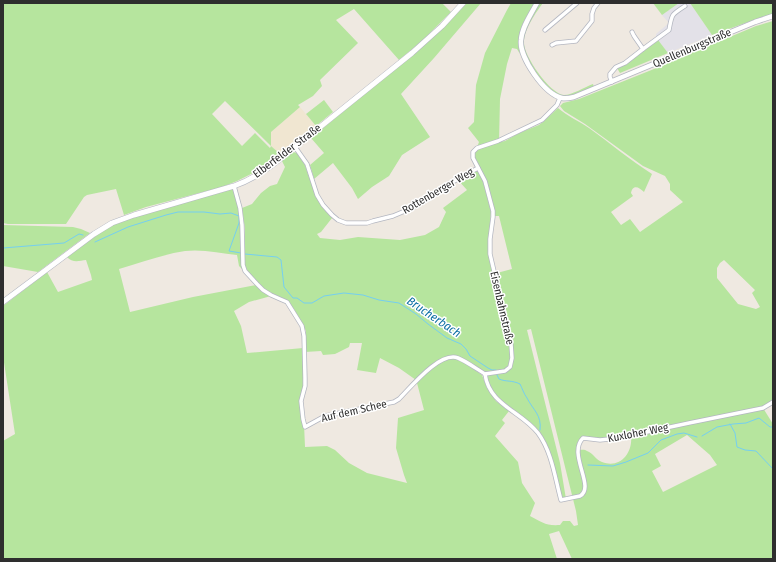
<svg xmlns="http://www.w3.org/2000/svg" width="776" height="562" font-family="'Fira Sans Condensed',sans-serif">
<style>
.industrial{fill:#e3e1e8}
.education{fill:#f0e6d1}
.green{fill:#b6e59e;fill-rule:evenodd}
.lines{fill:none;stroke-linecap:round;stroke-linejoin:round}
.stream{stroke:#75cff0;stroke-width:1}
.minor-casing{stroke:#b4b7c1;stroke-width:5}
.tertiary-casing{stroke:#b4b7c1;stroke-width:6}
.secondary-casing{stroke:#b4b7c1;stroke-width:6}
.minor{stroke:#fff;stroke-width:3.5}
.tertiary{stroke:#fff;stroke-width:4.5}
.secondary{stroke:#fff;stroke-width:5}
.labels{text-anchor:middle;dominant-baseline:central;stroke-width:3;stroke-linejoin:round;paint-order:stroke}
.street-label{font-size:11px;fill:#2e2e2e;stroke:#fff}
.water-label{font-size:12px;font-style:italic;fill:#0d6fa3;stroke:#fff}
</style>
<rect width="100%" height="100%" fill="#efe9e1"/>
<path class="industrial" d="M679,3H690L712,35L668,53L656,38V34L669,23L662,15Z"/>
<path class="education" d="M300,107L316,126L280,154L271,146V132Z"/>
<g class="green">
<path d="M3,3H442L451,12L423,40L399,60L354,9L336,20L358,43L320,80L322,86L313,96L298,105L300,107L271,132V146L280,154L261,169L237,181L222,187L146,207L124,215L116,189L87,195L84,197L66,224H8L3,223ZM225,101L271,146L270,148L255,133L242,146L212,114Z"/>
<path d="M467,3H481L434,58L401,94L430,137L402,155L389,176L372,187L358,199L352,188L333,163L314,179L310,165L324,153L311,138L366,93L445,26Z"/>
<path d="M511,3H535C524,20 515,34 520,54L517,49L512,48L507,64L500,99L499,142L505,141L519,133L539,125L544,121L558,108C567,116 579,121 589,128C610,143 630,160 652,174L644,192C639,187 633,184 631,193L633,196L611,212L621,225L630,219L640,232L683,202L670,190V184L665,176L643,166L585,124L564,111L560,106L563,103L579,99L664,65L707,46L713,44L756,26L773,21V402L763,408L773,424V559H572L559,531L549,534L557,559H3V441L15,434L3,356V306L47,272L58,292L92,280L91,275L86,260C79,261 72,263 67,257L107,228L121,221L233,189L239,208L243,270L239,266L237,255C220,253 202,249 185,251C164,254 140,263 119,269L130,312L193,297L256,285L271,296L249,302L234,311L241,326L247,353L303,348L304,384L300,401L304,424L305,447L327,446L335,450L349,463L367,473L407,483L404,475L396,448L398,418L424,410L417,383L433,367L445,360L450,359H456L468,365L482,375L487,388L496,401L509,411L502,420L505,423L495,436L518,462L522,483L535,503L530,516C542,522 545,526 560,525L563,521H570L574,526L578,525L576,511L569,483L531,329L527,330L560,463L566,499L561,498L548,448L536,429L498,399L490,388L487,379V375L511,367L512,344L510,333L508,334L510,344V359L508,366L506,369L498,371L483,372L459,358L443,359L416,380L399,368L380,358L376,373L357,370L362,343H350L349,347L335,354L323,355L321,351L305,352L306,331L294,309L282,298L271,293L264,289L247,271L244,265L245,229L242,208L252,204L261,193L270,186L277,184L285,167L282,161L293,152L297,153L305,165L309,177L318,199L332,218L321,232L317,234L320,238L340,240L358,237L400,240L425,235L439,227L446,212L443,208L467,190L458,180L477,171L479,173L483,181L491,212L488,248L498,293H501L497,273L512,269L499,216H495L486,181L476,163L474,155L479,142L468,128L474,122L476,85L485,53L507,10ZM724,260L755,290L752,293L760,307L756,309L738,304L717,278V268L720,263ZM687,435L710,455L717,465L663,492L652,471L661,466L655,454ZM631,436C633,453 620,469 602,462C596,460 593,453 587,451C585,449 580,450 578,450L577,444L580,439L587,438L600,439Z"/>
<path d="M540,3H543C536,12 524,30 524,42C523,55 550,94 564,95C572,95 585,87 593,84L594,87C586,90 573,97 565,96C547,95 521,56 523,40C524,27 533,14 540,3Z"/>
<path d="M653,3H679L662,15Z"/>
<path d="M690,3H773V14L765,16L712,35Z"/>
<path d="M658,40L668,53L620,73L617,68Z"/>
<path d="M324,100L333,112L316,126L306,114Z"/>
<path d="M3,225L73,227L81,229L90,233L38,272L3,266Z"/>
</g>
<g class="lines">
<g class="stream">
<path d="M95,242L128,227L166,215L178,212H204L220,214L231,213L239,216V223L229,251L241,253"/>
<path d="M3,248L64,243L79,234L83,235"/>
<path d="M245,254L277,257L281,260L284,287L293,298H297L304,303H312L324,296L344,293L363,295L379,300L399,303L416,314L428,324L447,338L461,344L466,349L470,356L488,368L492,370H496"/>
<path d="M497,375L499,379C506,382 512,380 520,384C522,388 524,394 527,398C533,410 542,415 540,430"/>
<path d="M730,424L735,433L737,447L745,450L756,451L773,469"/>
<path d="M702,436L717,427L733,424L746,423L759,418L770,427H773"/>
<path d="M588,465L613,466L626,462L648,453L661,440L677,434L684,433L697,437"/>
</g>
<g class="minor-casing">
<g id="minor">
<path d="M545,30L577,3"/>
<path d="M632,32L634,36L643,49L669,30C672,14 671,15 685,6"/>
<path d="M552,45L556,43L576,41L592,21V14L594,8L598,3"/>
<path d="M612,82L610,77V74L616,67L625,63L643,49"/>
<path d="M295,147L307,164L317,195L323,205L332,215L338,220L346,223H367L373,221L393,216L412,208L430,198L447,185L478,168"/>
<path d="M234,186L240,208L242,225L243,265L245,271L257,284L263,290L271,295L280,299L287,302L302,326L304,336L305,378V386L301,401L303,419L305,427L325,416L394,402L399,399C411,387 440,351 458,358C466,361 478,370 485,374"/>
<path d="M485,374C489,405 521,411 538,433C552,452 555,478 561,500L580,496C596,487 567,454 583,438L600,440L619,438L689,423L753,410L763,408L773,402"/>
<path d="M485,374L505,371L510,367L512,358L511,344L490,254V239L493,217V211L485,181L473,158V152L477,148L498,141L542,120L557,105L560,98"/>
</g>
</g>
<g class="tertiary-casing">
<path id="tertiary" d="M537,3C531,14 522,27 521,40C519,57 544,94 562,98C566,99 570,98 574,97L755,22L773,16"/>
</g>
<g class="secondary-casing">
<path id="secondary" d="M3,302L94,234L112,223L134,215L234,186C251,180 265,171 279,160L412,53L442,26L463,3"/>
</g>
<use href="#minor" class="minor"/>
<use href="#tertiary" class="tertiary"/>
<use href="#secondary" class="secondary"/>
</g>
<g class="labels">
<g class="street-label">
<text transform="translate(692 48) rotate(-23)">Quellenburgstraße</text>
<text transform="translate(287 151) rotate(-37)">Elberfelder Straße</text>
<text transform="translate(438 191) rotate(-30)">Rottenberger Weg</text>
<text transform="translate(502 308) rotate(77)">Eisenbahnstraße</text>
<text transform="translate(354 411) rotate(-13)">Auf dem Schee</text>
<text transform="translate(638 433) rotate(-11)">Kuxloher Weg</text>
</g>
<g class="water-label">
<text transform="translate(434 317) rotate(34)">Brucherbach</text>
</g>
</g>
<rect width="776" height="562" fill="none" stroke="#2e2e2e" stroke-width="8"/>
</svg>
